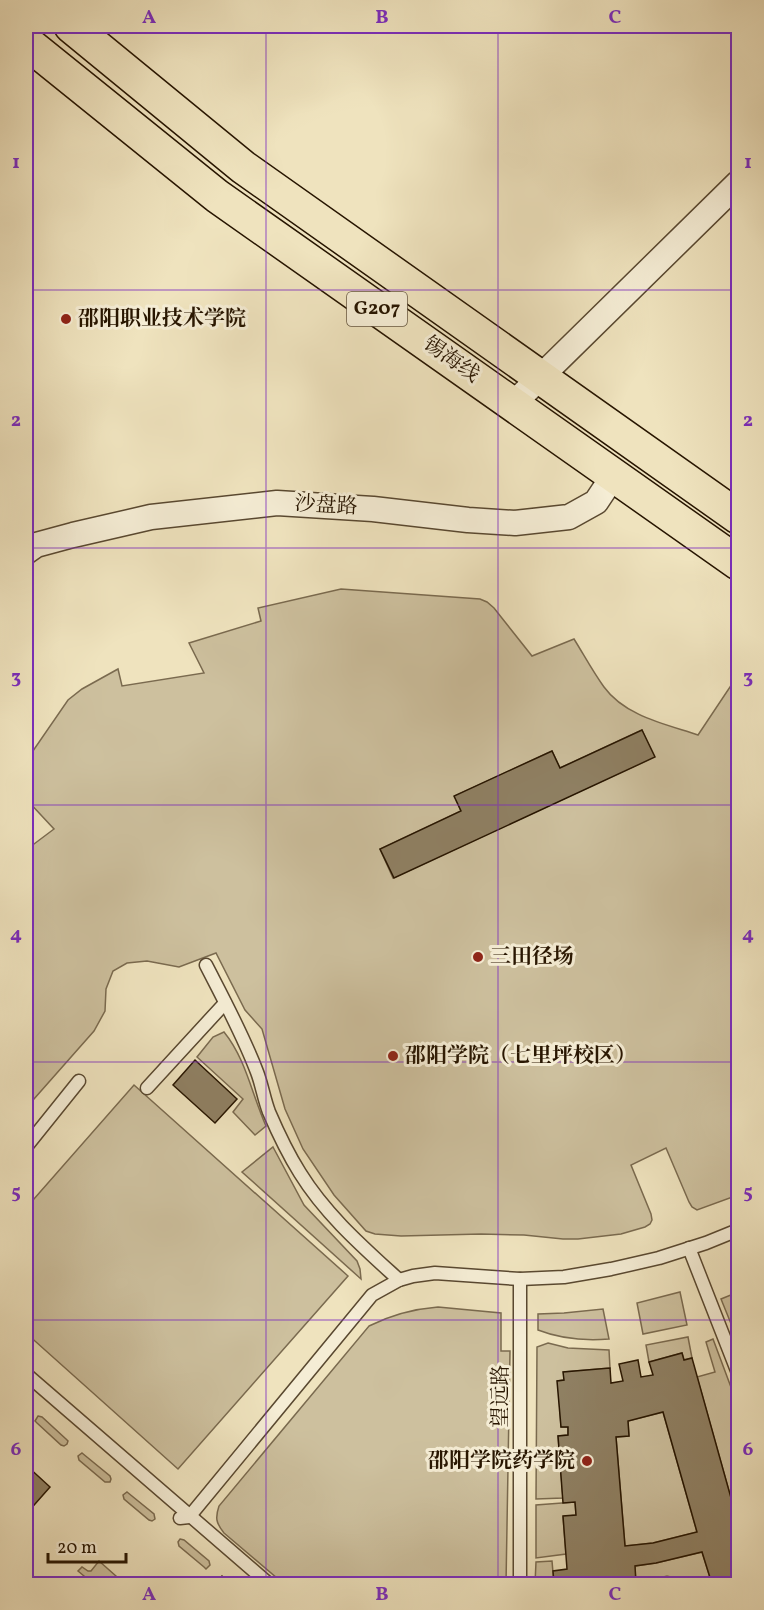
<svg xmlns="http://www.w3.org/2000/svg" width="764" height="1610" font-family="Vollkorn,'Noto Serif SC',serif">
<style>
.green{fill:#cdc09e;stroke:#7a6a4f;stroke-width:1.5;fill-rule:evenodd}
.building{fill:#8f8063;stroke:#271500;stroke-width:1.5;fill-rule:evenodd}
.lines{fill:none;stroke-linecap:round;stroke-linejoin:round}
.service-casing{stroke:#594830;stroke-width:15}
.minor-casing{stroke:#594830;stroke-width:27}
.trunk-casing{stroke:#271500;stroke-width:36}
.service{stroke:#f5edd5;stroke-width:12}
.minor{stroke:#f5edd5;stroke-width:24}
.trunk{stroke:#efe3be;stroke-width:33}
.grid{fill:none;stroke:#7b2cbf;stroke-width:1.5;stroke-opacity:0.55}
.poi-dot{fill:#8f2418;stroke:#f5edd5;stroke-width:2}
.labels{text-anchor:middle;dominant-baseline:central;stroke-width:6;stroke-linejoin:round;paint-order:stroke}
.shield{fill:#f5edd5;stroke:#655640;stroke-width:1.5}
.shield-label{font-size:20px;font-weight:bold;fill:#271500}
.poi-label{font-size:21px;font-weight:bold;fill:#271500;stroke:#f5edd5;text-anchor:start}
.street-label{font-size:21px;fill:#271500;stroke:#f5edd5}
.neatline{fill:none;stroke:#7b2cbf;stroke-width:2}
.grid-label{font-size:20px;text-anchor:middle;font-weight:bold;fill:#7b2cbf}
</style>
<rect width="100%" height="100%" fill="#efe3be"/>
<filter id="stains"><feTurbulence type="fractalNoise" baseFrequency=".00333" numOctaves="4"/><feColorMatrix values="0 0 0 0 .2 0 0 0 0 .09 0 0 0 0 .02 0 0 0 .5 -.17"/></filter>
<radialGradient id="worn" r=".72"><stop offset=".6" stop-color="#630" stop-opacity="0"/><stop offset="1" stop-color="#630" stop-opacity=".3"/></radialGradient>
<g class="green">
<path d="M341,589L480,599L487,602L494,608L532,656L574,639C584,655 593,672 604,687C625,716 665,724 698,735L738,675V1195L697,1210L692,1207L689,1202L666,1148L631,1165L651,1214L652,1220L650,1224L645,1227L621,1234L578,1239H563L524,1235L481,1234L401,1236L375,1234L366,1231L334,1195L303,1149L285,1109L262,1029L245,1010L216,953L179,967L147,961L127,963L113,971L106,989L105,1011L94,1031L26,1108V850L54,829L26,799V761L68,700L82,689L118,669L122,686L204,673L189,643L261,621L258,608ZM642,730L654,757L393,878L380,849L461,811L455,796L552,751L560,768Z"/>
<path d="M224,1032C246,1059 252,1095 266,1126L255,1135L233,1112L243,1099L197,1057L213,1037Z"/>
<path d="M134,1085L348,1276L178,1469L26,1333V1208Z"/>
<path d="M273,1147L304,1205L357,1261L360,1269L361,1279L242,1172Z"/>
<path d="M680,1292L687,1325L643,1334L637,1303Z"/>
<path d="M738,1292V1341L721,1299Z"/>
<path d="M438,1307L501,1313V1351H510L506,1584H284L224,1533C216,1523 215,1518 219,1506L369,1326C391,1315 413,1309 438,1307Z"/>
<path d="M603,1309L609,1339C584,1341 561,1339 538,1330V1314L564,1313Z"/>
<path d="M688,1337L692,1358L684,1360L682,1353L649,1362L646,1345Z"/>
<path d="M713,1339L738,1406V1523L697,1377L715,1372L706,1342Z"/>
<path d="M548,1343L568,1348L609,1350L610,1368L564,1372V1380L558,1381L561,1427H568V1435L558,1436L563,1498L536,1499L537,1347Z"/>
<path d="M663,1412L697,1532L653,1543L625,1546L616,1437L629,1436L628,1421Z"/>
<path d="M38,1416L42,1417L66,1439L68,1441L67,1444L64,1446L61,1445L37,1423L35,1421Z"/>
<path d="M82,1453L110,1476L111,1479L110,1482H105L79,1460L78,1456Z"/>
<path d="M127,1492L154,1514L155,1519L152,1521L149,1520L124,1499L123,1495Z"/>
<path d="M575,1502L576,1515L563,1517L566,1554L536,1558V1505Z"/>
<path d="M180,1539L184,1540L209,1561L210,1565L206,1569L204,1567L179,1546L178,1542Z"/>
<path d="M702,1552L712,1584H636L635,1566L656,1563Z"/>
<path d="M99,1561L125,1584H87L90,1581L78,1571L82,1567L88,1571H91Z"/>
<path d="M552,1561L554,1584H535L536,1562Z"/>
</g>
<g class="building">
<path d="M642,730L655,757L394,878L380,849L461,811L454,796L552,751L560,768Z"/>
<path d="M195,1060L237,1099L215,1123L173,1085Z"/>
<path d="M682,1353L684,1360L692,1358L738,1523V1584H712L702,1552L656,1563L635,1566L636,1584H554L553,1571L567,1569L563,1516L576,1515L575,1502L563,1503L558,1436L568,1435V1427H561L557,1381L564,1380L563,1372L610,1368L611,1383L623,1381L619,1364L638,1360L641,1377L653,1375L649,1362ZM663,1412L697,1532L653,1543L625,1546L616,1437L629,1436L628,1421Z"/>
<path d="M26,1465L50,1487L28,1512L26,1510Z"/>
<path d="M222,1576L232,1584H215Z"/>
</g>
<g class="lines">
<g class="service-casing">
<g id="service">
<path d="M206,965C224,1000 243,1035 257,1072C262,1085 264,1099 269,1112C278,1133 288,1154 300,1173C326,1215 363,1247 399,1280"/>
<path d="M147,1088L225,1003"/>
<path d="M26,1147L79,1081"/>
<path d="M689,1248L738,1373"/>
<path d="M26,1374L269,1584"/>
<path d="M180,1518L189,1517L372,1295L399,1280L413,1276L435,1273L520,1279L564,1277L611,1269L659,1258L706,1243L738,1230"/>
<path d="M667,1583L668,1584"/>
<path d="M520,1584V1279"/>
</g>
</g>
<g class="minor-casing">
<g id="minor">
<path d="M513,404L738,183"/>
<path d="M26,552L36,545L73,535L151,517L277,503L373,509L468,520L515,523L569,517L596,502L614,475"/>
</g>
</g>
<g class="trunk-casing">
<g id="trunk">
<path d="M71,26L243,167L738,517"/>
<path d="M26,42L217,196L738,563"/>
</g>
</g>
<use href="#service" class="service"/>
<use href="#minor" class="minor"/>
<use href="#trunk" class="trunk"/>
</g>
<path class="grid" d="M266,26V1584M498,26V1584M26,290H738M26,548H738M26,805H738M26,1062H738M26,1320H738"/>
<g class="poi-dot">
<circle cx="66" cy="319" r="6"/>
<circle cx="478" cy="957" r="6"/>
<circle cx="393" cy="1056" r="6"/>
<circle cx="587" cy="1461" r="6"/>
</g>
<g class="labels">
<rect class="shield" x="347" y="292" width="60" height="34" rx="4.5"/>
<g class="shield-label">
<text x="377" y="309">G207</text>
</g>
<g class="poi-label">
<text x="78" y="319">邵阳职业技术学院</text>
<text x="490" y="957">三田径场</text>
<text x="405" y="1056">邵阳学院（七里坪校区）</text>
<text x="575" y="1461" text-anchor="end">邵阳学院药学院</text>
</g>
<g class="street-label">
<text transform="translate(451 360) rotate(35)">锡海线</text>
<text transform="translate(326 506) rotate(3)">沙盘路</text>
<text transform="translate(501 1396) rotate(-90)">望远路</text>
</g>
</g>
<rect width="764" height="1610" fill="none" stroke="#efe3be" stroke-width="66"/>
<path d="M48 1553v9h78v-9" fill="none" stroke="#271500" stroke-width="3"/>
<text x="57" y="1553" font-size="18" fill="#271500" stroke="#f5edd5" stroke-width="4.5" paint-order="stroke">20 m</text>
<rect x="33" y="33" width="698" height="1544" class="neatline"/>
<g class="grid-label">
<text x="149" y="23">A</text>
<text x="382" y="23">B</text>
<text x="615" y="23">C</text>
<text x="16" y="168">1</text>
<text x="748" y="168">1</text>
<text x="16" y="426">2</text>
<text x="748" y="426">2</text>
<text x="16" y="683">3</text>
<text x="748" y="683">3</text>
<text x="16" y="940">4</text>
<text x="748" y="940">4</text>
<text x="16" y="1198">5</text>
<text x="748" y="1198">5</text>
<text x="16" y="1455">6</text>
<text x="748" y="1455">6</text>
<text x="149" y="1600">A</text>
<text x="382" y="1600">B</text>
<text x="615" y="1600">C</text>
</g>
<rect width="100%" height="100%" filter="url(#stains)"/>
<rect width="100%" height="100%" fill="url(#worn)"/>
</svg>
